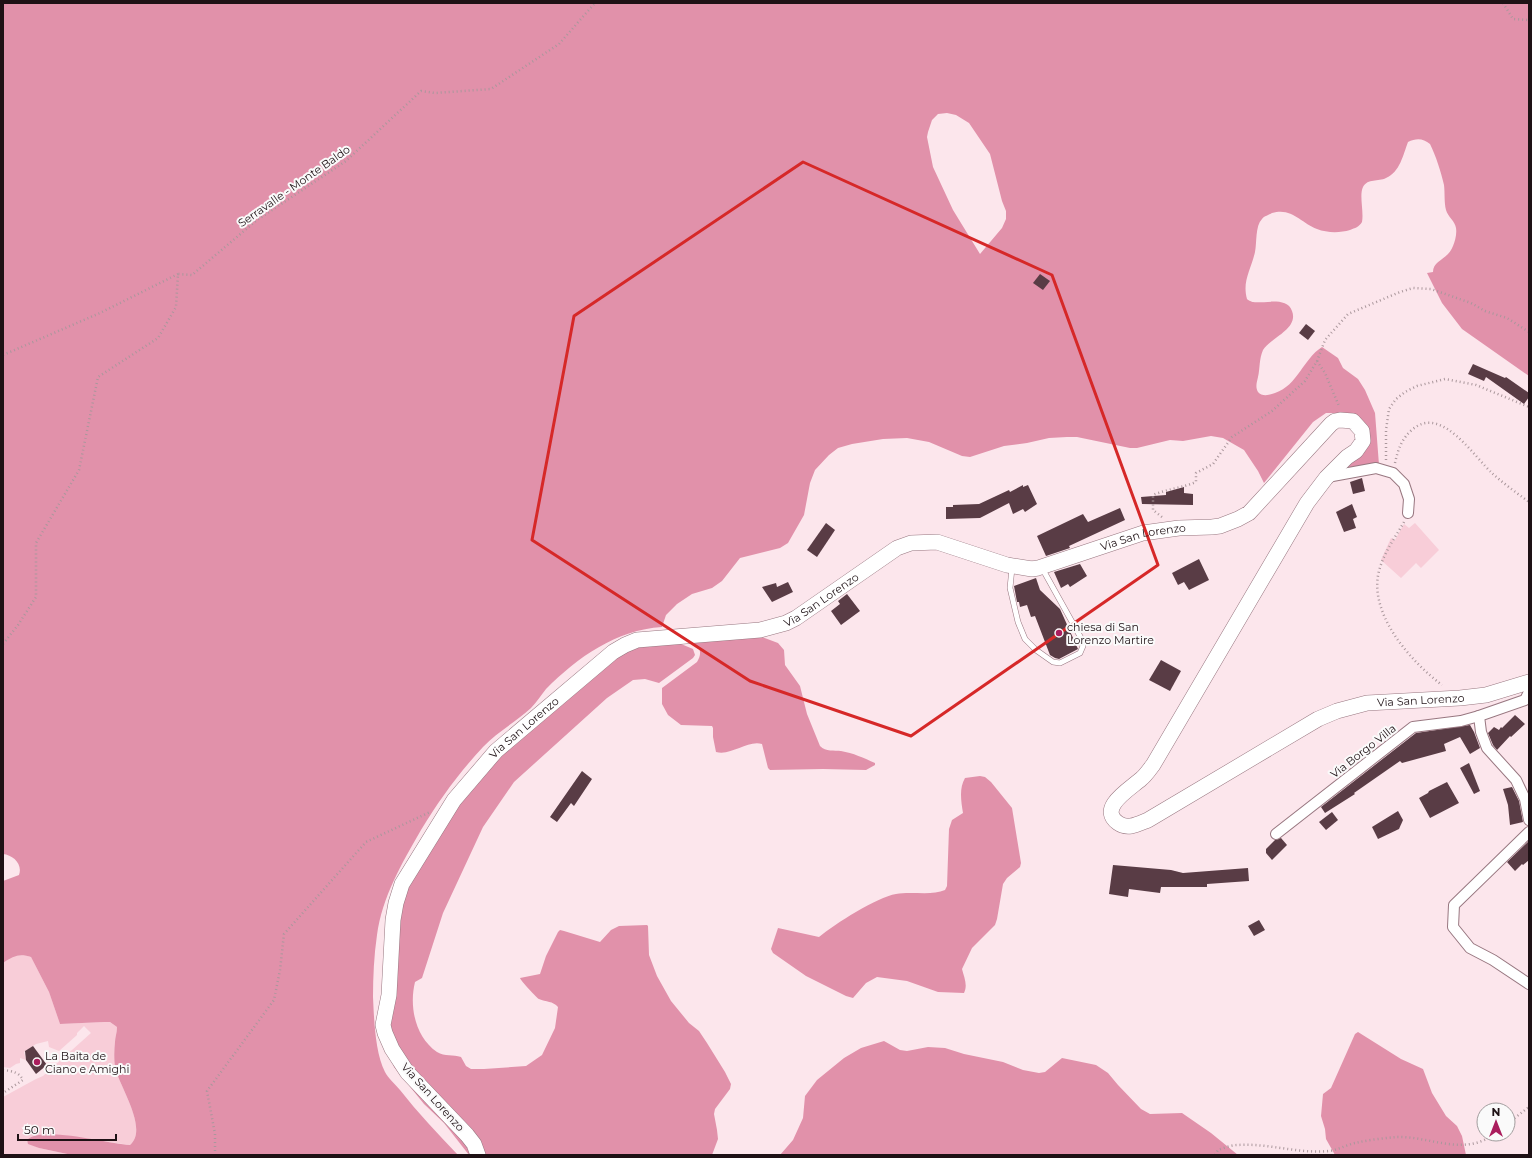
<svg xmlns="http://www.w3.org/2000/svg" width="1532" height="1158" font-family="Montserrat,sans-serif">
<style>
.green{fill:#f8cdd8}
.forest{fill:#e191aa;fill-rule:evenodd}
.building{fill:#593c45}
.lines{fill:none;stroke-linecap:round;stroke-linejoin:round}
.lane-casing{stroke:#987780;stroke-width:6}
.street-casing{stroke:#987780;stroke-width:12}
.secondary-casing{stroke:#987780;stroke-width:16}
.path{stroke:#aa979c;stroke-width:2.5;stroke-dasharray:1 3;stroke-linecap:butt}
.lane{stroke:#fff;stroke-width:5}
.street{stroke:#fff;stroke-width:10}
.secondary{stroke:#fff;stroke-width:15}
.marked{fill:none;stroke:#d62828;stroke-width:3;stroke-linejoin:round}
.poi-dot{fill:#aa1d5d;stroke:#fafafa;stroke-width:1.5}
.labels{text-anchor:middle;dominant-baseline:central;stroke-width:4;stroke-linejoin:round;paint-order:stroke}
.street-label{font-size:11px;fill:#1e1115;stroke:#fafafa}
.poi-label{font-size:11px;fill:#1e1115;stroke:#fafafa;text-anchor:start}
</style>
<rect width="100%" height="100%" fill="#fce6ec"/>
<g class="green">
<path d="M1415,523L1439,550L1421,568L1416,563L1401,578L1381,560L1391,538L1395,540L1404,524L1409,528Z"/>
<path d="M25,955L31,957L49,992L60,1024L104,1022H110L117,1027C117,1033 115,1037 115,1042C114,1050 114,1060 115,1067C119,1086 149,1129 130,1145L53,1134L29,1138L27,1142L39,1148L72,1155H3V1097L36,1079L43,1076L91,1033L84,1026L77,1033V1035L59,1051L49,1047L48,1041L36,1044L24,1052L26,1060L20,1058V1063L16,1064L10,1068L3,1067V963L13,956Z"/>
</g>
<g class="forest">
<path d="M3,3H1529V376L1462,329L1442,303L1427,273L1433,272C1433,260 1448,260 1453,246C1455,241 1457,234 1456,228C1455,221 1448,217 1446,210C1444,202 1445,193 1444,185C1441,172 1436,156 1430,144C1423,138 1416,138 1408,142C1403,155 1400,172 1386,178C1378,182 1368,178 1363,187C1359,195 1364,212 1362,222C1359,227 1355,228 1350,230C1340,233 1327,233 1317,229C1301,223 1292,207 1272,213C1269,215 1264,216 1262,219C1255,226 1257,243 1255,252C1251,270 1242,281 1247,299C1248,300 1252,302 1253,302C1262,304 1287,296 1292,311C1299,329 1270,338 1263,350C1259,359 1260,368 1258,377C1257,382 1255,387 1258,392C1262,397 1270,395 1275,393C1298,385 1303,359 1322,347L1338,358L1343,368L1358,379L1365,390L1375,413L1379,465L1330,479L1362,445L1347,414L1341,413H1326L1313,422L1264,483L1258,471L1244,450L1223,438L1211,436L1183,441L1170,440L1137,448H1130L1077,437H1067L1049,438L1027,443L1004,446L970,457L962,456L929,442L907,438L883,439L852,444L838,448L829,455L815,470L810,483L804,515L788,543L780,548L740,558L722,581L712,588L692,594L677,604L666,615L662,627C616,630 578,657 546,689C541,695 537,702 531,708C516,722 497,732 483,747C458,774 440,799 421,830C402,863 382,897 377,935C374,955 373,977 373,997C374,1018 375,1053 385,1072C388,1078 395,1084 400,1090C418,1113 438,1134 458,1155H72L39,1148L28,1144L27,1140C42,1125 108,1144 130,1145C149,1129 119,1086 115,1067C114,1060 114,1050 115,1042C115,1037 117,1033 117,1027L110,1022H104L60,1024L49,992L31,957C20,953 13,956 3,963V881L19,875C23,864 13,855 3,854ZM947,113L956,115L969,123L990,154L1002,201L1006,211V219L1002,228L980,254L953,210L933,167L927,137L928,132L932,120L938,114Z"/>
<path d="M759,636L778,643L784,650L785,665L800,686L807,714L820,746C826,752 834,750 841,751C853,753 864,758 875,763V765L866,770L823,769L770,770L768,768L762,744C747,740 732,756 716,752L713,737V728L712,726L681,725L668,715L662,704V688L697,662C703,652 700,646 690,641Z"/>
<path d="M674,641L693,649L695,655L693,658L659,683L645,679L633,680L607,698L514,782L483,827L443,913L422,978L415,982C409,1006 415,1037 437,1052C445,1057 453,1054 461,1057L466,1066L471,1069H484L526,1066L542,1055L555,1028L558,1007C553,1001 546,1002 539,999C537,998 521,981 520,978L540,974L546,956L558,932L560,930L564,931L600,942L611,930L619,926L647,925L648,926L649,955L657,976L671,1001L689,1023L699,1031L707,1043L725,1072L731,1084L730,1089L715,1109L714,1114L717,1130L718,1139L712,1155H469L444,1123L424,1104L394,1067L388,1046L397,898L463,785L618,648Z"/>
<path d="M980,776L985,777L991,782L1012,808L1021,863L1020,867L1007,878L1003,884L997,919L995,925L972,948L962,969C964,977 968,985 964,993L938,992L907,981L877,977L866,983L853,998L846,996L806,976L773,953L771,949L778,928L819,937C835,924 877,897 896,894C911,891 932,896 945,890L947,886L949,829L952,820L963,813C961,801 959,788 965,778Z"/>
<path d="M1358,1032L1401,1059L1423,1069L1432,1093L1446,1116L1457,1126L1462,1136L1466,1155H1335L1326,1139L1325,1129L1321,1116L1323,1094L1331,1088L1355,1034Z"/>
<path d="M884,1041L900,1050L907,1051L928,1047L945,1048L964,1054L1003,1062L1023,1070L1039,1073L1045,1072L1062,1058L1096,1065L1108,1073L1118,1085L1141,1109L1150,1114L1182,1113L1211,1133L1238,1155H780L793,1140L803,1118L805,1096L817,1080L844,1058L861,1048Z"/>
</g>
<g class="building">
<path d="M1040,274L1050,281L1043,290L1033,283Z"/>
<path d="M1306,324L1315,331L1308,340L1299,333Z"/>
<path d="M1473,364L1505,378L1506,377L1529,393V397L1524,404L1486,377L1484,381L1468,374Z"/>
<path d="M1362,478L1365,491L1353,494L1350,482Z"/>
<path d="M1023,485V487L1028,485L1037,504L1025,512L1023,509L1013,514L1009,503L980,518L946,519V507H953V505L979,504L1009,490L1010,492Z"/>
<path d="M1184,487V493L1193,494V505L1142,504L1141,497L1166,495V492Z"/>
<path d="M1352,504L1357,517L1353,519L1356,528L1344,532L1336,512Z"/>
<path d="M1120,508L1125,520L1069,546L1070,548L1046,556L1037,536L1083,514L1088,522Z"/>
<path d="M826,523L835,530L817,557L807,550Z"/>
<path d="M1199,559L1209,580L1189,590L1184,582L1178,585L1172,573Z"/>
<path d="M1080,564L1087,576L1070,587L1068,584L1061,588L1054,572Z"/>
<path d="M1036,578L1040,590L1060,609L1078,649L1059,659L1055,658L1050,655L1035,616L1031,617L1027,605L1020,607L1019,602H1017L1014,586Z"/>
<path d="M788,582L793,592L772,602L762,587L776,583L777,587Z"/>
<path d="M847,594L860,611L841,625L831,611L840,604L838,601Z"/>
<path d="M1161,660L1181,671L1170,691L1149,680Z"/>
<path d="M1515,715L1525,724L1511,737L1510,736L1497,750L1493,745L1488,733L1494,727L1499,730L1501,727L1502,728Z"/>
<path d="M1470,725L1474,732L1480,748L1470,754L1460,737L1444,744L1446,751L1402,763L1400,761L1354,793L1355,794L1325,813L1321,807L1416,733Z"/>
<path d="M1469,763L1480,791L1474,794L1460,768Z"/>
<path d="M582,771L592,779L574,806L571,803L557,822L550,817Z"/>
<path d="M1447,782L1459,803L1430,818L1419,798L1428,793L1429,791Z"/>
<path d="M1512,787L1519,801L1523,822L1510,825L1508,805L1503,789Z"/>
<path d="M1398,811L1403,820L1399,829L1378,839L1372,827Z"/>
<path d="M1332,812L1338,820L1326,830L1319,822Z"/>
<path d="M1281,838L1287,845L1272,860L1266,853V849L1275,840Z"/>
<path d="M1529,841V860L1523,865L1522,864L1515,871L1507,862Z"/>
<path d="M1113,865L1171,870L1183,873L1248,868L1249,881L1207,884V887H1161L1160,893L1129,889L1128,897L1109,894Z"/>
<path d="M1259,920L1265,930L1254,936L1248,926Z"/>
<path d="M33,1046L47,1065L36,1074L26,1060L25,1051Z"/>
</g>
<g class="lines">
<g class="lane-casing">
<path id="lane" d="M1012,568L1010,588L1018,622L1025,639L1036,650L1053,662L1060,663L1080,653L1083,646L1081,638L1042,568"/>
</g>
<g class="street-casing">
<g id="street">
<path d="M1327,477L1376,468L1393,473L1404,484L1409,499L1408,513"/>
<path d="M1529,692L1525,700L1479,716L1481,732L1487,748L1516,780L1525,799L1529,820"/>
<path d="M1529,832L1454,905L1453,927L1470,948L1493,960L1529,984"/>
<path d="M1276,834L1413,727L1461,721L1479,716"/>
</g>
</g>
<g class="secondary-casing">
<g id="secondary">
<path id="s1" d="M478,1155L474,1144L467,1135L407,1072L392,1049L385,1033L383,1025L389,995L393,920L396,903L402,884L454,800L496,751L613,652L625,645L637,640L760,630L786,623L796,618L897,548L911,543L937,542L1007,565L1032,569L1038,568L1143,533L1179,528L1212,527L1220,526L1238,519L1249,513L1331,424L1335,421L1340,420L1353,421L1362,431L1363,441L1356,451L1347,457L1326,478L1307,503L1153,765C1149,770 1146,775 1141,779C1130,789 1097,808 1118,823C1128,830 1138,824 1148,820L1318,719L1337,711L1367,703L1460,698L1486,695L1529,682"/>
</g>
</g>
<g class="path">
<path d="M1503,3L1513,19L1529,20"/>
<path d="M3,355L100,313L178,274"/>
<path d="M1317,361L1325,373L1339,406"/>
<path d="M1386,460V430L1389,409L1396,399L1405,392L1417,386L1445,379L1476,385L1529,407"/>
<path d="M1395,463C1398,449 1402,438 1413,429C1442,405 1474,457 1493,474C1504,484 1517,493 1529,502"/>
<path d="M1162,517L1153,510V495C1167,489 1182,488 1196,482V473L1213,464L1232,437L1272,411L1305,381L1317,361L1325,340L1348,314L1400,292L1413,288L1431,289L1471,303L1485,311L1507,318L1529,332"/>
<path d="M1404,522C1395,538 1384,552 1379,571C1368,613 1410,661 1442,685"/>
<path d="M3,644L18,625L36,597V543L79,470L98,377L158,338L176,307L178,274L192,275L257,220L346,161L421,91L435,93L491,89L559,44L595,3"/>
<path d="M3,1070C12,1071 19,1072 23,1080L3,1093"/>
<path d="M1508,1123L1529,1107"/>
<path d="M215,1155V1134L207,1091L274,1000L280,970L284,934L366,842L430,812"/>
<path d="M1215,1155L1218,1150C1224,1148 1231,1145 1238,1145C1269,1143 1298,1154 1329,1151C1338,1150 1346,1145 1355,1143C1368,1140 1384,1138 1397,1137C1430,1136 1464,1157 1494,1134"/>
</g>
<use href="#lane" class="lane"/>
<use href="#street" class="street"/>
<use href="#secondary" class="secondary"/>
</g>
<path class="marked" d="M803,162L1052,275L1158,565L911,736L750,681L532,540L574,316Z"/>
<g class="poi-dot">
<circle cx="1059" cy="633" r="4"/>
<circle cx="37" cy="1062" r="4"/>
</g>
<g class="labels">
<g class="street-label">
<text transform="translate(294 186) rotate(-35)">Serravalle - Monte Baldo</text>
<text stroke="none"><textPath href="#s1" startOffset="1190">Via San Lorenzo</textPath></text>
<text stroke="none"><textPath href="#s1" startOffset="842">Via San Lorenzo</textPath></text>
<text stroke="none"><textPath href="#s1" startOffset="2268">Via San Lorenzo</textPath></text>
<text stroke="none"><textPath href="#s1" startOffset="506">Via San Lorenzo</textPath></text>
<text transform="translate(1363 751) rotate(-38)">Via Borgo Villa</text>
<text transform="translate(433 1097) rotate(48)">Via San Lorenzo</text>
</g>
<g class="poi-label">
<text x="1067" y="627">chiesa di San<tspan x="1067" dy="13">Lorenzo Martire</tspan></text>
<text x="45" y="1056">La Baita de<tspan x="45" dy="13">Ciano e Amighi</tspan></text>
</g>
</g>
<rect width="1532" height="1158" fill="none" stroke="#1e1115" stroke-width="8"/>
<g transform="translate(1496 1122)"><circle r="19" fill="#fafafa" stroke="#a29d9e"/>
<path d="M0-3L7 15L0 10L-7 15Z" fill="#aa1d5d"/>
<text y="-6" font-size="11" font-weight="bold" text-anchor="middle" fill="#1e1115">N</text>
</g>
<path d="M18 1134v6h98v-6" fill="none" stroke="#1e1115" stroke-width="2"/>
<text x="24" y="1134" font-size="12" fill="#1e1115" stroke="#fafafa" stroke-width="3" paint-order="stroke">50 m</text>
</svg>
